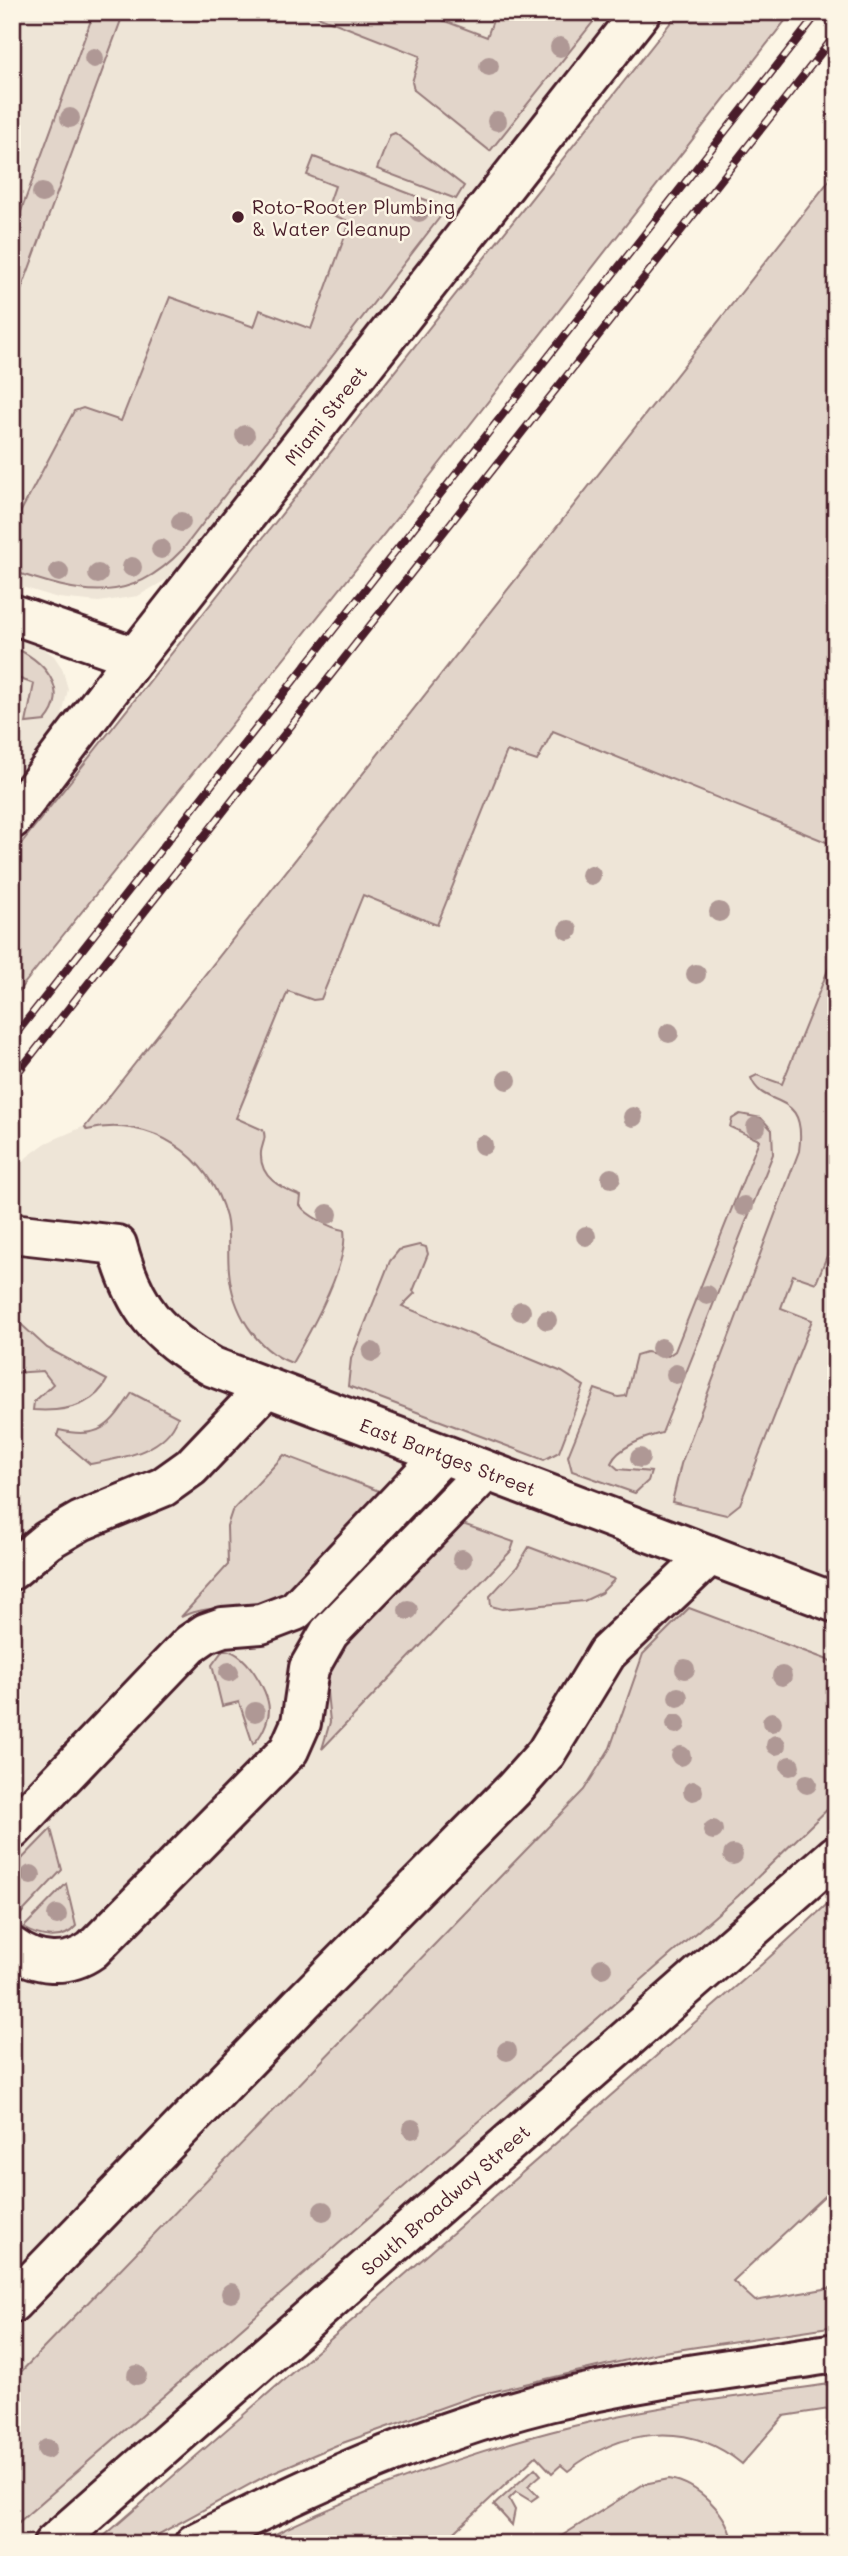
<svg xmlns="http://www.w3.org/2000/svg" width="848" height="2556" font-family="Mali,sans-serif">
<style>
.built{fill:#eee5d7}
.green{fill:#e2d5ca;stroke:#967a7a;stroke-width:2}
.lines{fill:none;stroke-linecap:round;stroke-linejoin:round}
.minor-casing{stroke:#4a1f2b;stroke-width:44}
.major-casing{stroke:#4a1f2b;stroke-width:44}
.minor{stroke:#fcf5e5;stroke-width:38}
.major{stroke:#fcf5e5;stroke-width:38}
.rail-casing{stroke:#4a1f2b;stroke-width:8}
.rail{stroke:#fcf5e5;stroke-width:5;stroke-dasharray:16;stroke-linecap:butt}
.tree{fill:#af9895}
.poi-dot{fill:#4a1f2b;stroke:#fcf5e5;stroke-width:2.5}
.labels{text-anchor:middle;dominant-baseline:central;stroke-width:5;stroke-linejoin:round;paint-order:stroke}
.poi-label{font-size:19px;fill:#4a1f2b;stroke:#fcf5e5;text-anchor:start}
.street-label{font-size:19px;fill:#4a1f2b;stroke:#fcf5e5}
</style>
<rect width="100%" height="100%" fill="#fcf5e5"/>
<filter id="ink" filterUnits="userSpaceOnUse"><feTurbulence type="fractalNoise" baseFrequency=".0143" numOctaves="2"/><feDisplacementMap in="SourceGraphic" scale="14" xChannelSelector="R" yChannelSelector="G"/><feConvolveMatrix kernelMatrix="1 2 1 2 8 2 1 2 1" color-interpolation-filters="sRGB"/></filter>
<g filter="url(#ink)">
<g class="built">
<path d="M12,12H617L176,574L138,596L99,602L58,598L12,584Z"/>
<path d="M836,172V1825L716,1937L19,2544H12V1176L27,1157L46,1143L85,1126Z"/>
<path d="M12,633L31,640L54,656L62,668L68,689L61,721L12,783Z"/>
</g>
<g class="green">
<path d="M94,12H124L12,315V236Z"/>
<path d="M307,12H421L487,37L496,12H601L490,151L414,90L412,82L420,56Z"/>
<path d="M679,12H792L416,494L12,999V855Z"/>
<path d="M395,133L464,186L456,199L377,169L390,135Z"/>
<path d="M314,157L447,208L183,549C128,607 81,594 12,571V528L74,411L83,408L121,421L170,297L254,327L260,310L311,329L350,222L326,212L335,186L307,175Z"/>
<path d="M836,172V846L553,731L537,761L507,751L437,925L363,895L321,999L313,1000L288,991L236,1118L263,1130C267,1138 262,1144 261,1152C259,1178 281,1188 301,1196L300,1205C306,1215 331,1228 344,1230C349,1263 309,1334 292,1363C255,1350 232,1309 229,1271C227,1253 230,1234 226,1217C210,1155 151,1115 87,1130L85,1127Z"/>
<path d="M12,647C42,658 72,690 45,721L26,723L34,684L12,676Z"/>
<path d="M836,950V1234L816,1283L793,1275L781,1308L812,1320L740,1504L726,1515L672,1502L681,1464L799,1151C808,1087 763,1111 751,1078L757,1075L782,1084Z"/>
<path d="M740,1114L761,1118L772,1130L773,1154L662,1433C646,1437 618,1447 611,1463L618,1469L651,1472L648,1481L635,1493L572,1471L568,1456L595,1389L618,1397L626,1396L636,1355L646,1352L668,1356L675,1351L759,1140L730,1127L732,1119Z"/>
<path d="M419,1245L426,1247L428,1254L413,1291L415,1293L402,1306L562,1372L584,1386L559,1452L544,1460L348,1386L351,1359L390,1261L399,1250Z"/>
<path d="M12,1316L47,1348L107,1380C93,1408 62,1412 33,1410L34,1402L53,1384L43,1371L12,1373Z"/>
<path d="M132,1393L178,1417C165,1452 123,1458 90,1464L57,1436L59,1430C100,1440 110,1426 132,1393Z"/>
<path d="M284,1455L379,1491V1499C364,1515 294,1596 281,1601C248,1615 213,1601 181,1617L228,1565L227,1526L232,1511Z"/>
<path d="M457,1522L514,1542L511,1551L322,1749L330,1722L326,1682L333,1652Z"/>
<path d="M529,1547L614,1579L613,1581L601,1593L584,1601L502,1609L491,1606L490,1596L517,1567Z"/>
<path d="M689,1608L836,1663V1801L738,1896L12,2528V2381L584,1790L610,1748L643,1654Z"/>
<path d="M223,1650C245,1650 268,1689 269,1709C269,1721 261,1737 253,1744L239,1702L222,1706L212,1665Z"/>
<path d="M51,1829L62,1870L16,1919L12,1914V1869Z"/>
<path d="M66,1884L76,1926C62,1943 39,1937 23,1928Z"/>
<path d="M836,1896V2185L733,2281L755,2301L836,2287V2326L657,2353L474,2396L337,2445L269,2474L141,2544H95L762,1964Z"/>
<path d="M836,2383V2408L784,2416L742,2464C688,2419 620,2429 568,2471L561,2465L552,2473L536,2456L442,2544H255C365,2488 480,2447 599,2420C677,2402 757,2395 836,2383Z"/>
<path d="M535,2468L541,2475L528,2486L538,2496L531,2501L516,2492L509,2499L515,2510L512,2525L494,2505Z"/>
<path d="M669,2479C697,2483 730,2514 732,2544H549L644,2484Z"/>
</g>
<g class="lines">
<g class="minor-casing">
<g id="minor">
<path d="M12,614L135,657"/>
<path id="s1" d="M12,819L135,657L641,12"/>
<path id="s2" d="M12,1233L117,1245C134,1308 157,1335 213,1367L836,1603"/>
<path d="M12,1570L48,1540L81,1521L163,1487L191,1467L266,1388"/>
<path d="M12,1830L190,1644L206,1633L223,1627L261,1624L295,1611L442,1455"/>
<path d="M12,1947C36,1965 67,1968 92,1950L289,1750L301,1723L309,1668L329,1633L486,1471"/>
<path d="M12,2303L304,2001L514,1789L546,1753L607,1653L710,1555"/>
</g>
</g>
<g class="major-casing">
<g id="major">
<path id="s3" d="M53,2544L836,1855"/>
<path d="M194,2544C308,2486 423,2433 548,2402C642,2379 740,2368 836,2353"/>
</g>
</g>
<use href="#minor" class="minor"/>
<use href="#major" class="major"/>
<g class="rail-casing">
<g id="rail">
<path d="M12,1039L819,12"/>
<path d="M12,1080L836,34"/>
</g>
</g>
<use href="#rail" class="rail"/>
</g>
<g class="tree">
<circle cx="560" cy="47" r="10"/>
<circle cx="94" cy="58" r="10"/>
<circle cx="489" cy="66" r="10"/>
<circle cx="70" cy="118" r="10"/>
<circle cx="497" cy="121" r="10"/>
<circle cx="42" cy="193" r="10"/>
<circle cx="419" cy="212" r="10"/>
<circle cx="245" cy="435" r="10"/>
<circle cx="181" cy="522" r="10"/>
<circle cx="161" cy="549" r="10"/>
<circle cx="132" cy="567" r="10"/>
<circle cx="59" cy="572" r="10"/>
<circle cx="98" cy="574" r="10"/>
<circle cx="591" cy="875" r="10"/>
<circle cx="719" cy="912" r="10"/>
<circle cx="568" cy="930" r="10"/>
<circle cx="696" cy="974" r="10"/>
<circle cx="669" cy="1033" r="10"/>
<circle cx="507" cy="1080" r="10"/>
<circle cx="633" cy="1117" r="10"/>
<circle cx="756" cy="1127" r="10"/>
<circle cx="483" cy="1145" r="10"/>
<circle cx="611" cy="1178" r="10"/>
<circle cx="744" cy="1206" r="10"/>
<circle cx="328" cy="1214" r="10"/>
<circle cx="586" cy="1236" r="10"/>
<circle cx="707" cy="1295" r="10"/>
<circle cx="521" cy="1311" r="10"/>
<circle cx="547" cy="1320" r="10"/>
<circle cx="661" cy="1348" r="10"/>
<circle cx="372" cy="1352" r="10"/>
<circle cx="676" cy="1374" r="10"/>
<circle cx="640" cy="1458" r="10"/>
<circle cx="462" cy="1559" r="10"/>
<circle cx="408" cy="1610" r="10"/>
<circle cx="685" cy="1669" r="10"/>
<circle cx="229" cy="1672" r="10"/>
<circle cx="782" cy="1676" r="10"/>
<circle cx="678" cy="1697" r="10"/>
<circle cx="255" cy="1712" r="10"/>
<circle cx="772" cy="1722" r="10"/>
<circle cx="676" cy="1724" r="10"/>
<circle cx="776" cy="1745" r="10"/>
<circle cx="681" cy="1756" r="10"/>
<circle cx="790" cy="1766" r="10"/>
<circle cx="807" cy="1784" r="10"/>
<circle cx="693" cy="1791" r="10"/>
<circle cx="713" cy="1830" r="10"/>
<circle cx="733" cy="1855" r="10"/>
<circle cx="31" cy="1875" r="10"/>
<circle cx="57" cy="1915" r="10"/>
<circle cx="602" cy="1968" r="10"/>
<circle cx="507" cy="2051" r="10"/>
<circle cx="412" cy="2129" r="10"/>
<circle cx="323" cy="2211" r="10"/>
<circle cx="231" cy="2293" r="10"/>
<circle cx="137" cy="2375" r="10"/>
<circle cx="47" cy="2449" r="10"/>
</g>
</g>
<circle class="poi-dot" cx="238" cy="217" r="7"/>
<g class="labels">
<g class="poi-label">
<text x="252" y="206">Roto-Rooter Plumbing<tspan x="252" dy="22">&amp; Water Cleanup</tspan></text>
</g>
<g class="street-label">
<text stroke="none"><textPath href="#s1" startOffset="511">Miami Street</textPath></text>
<text stroke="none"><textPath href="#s2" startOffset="518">East Bartges Street</textPath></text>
<text stroke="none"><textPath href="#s3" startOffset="522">South Broadway Street</textPath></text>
</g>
</g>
<rect width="848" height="2556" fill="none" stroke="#fcf5e5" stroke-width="42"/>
<rect x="21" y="21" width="806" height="2514" fill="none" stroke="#4a1f2b" stroke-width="2.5" filter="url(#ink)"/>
</svg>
